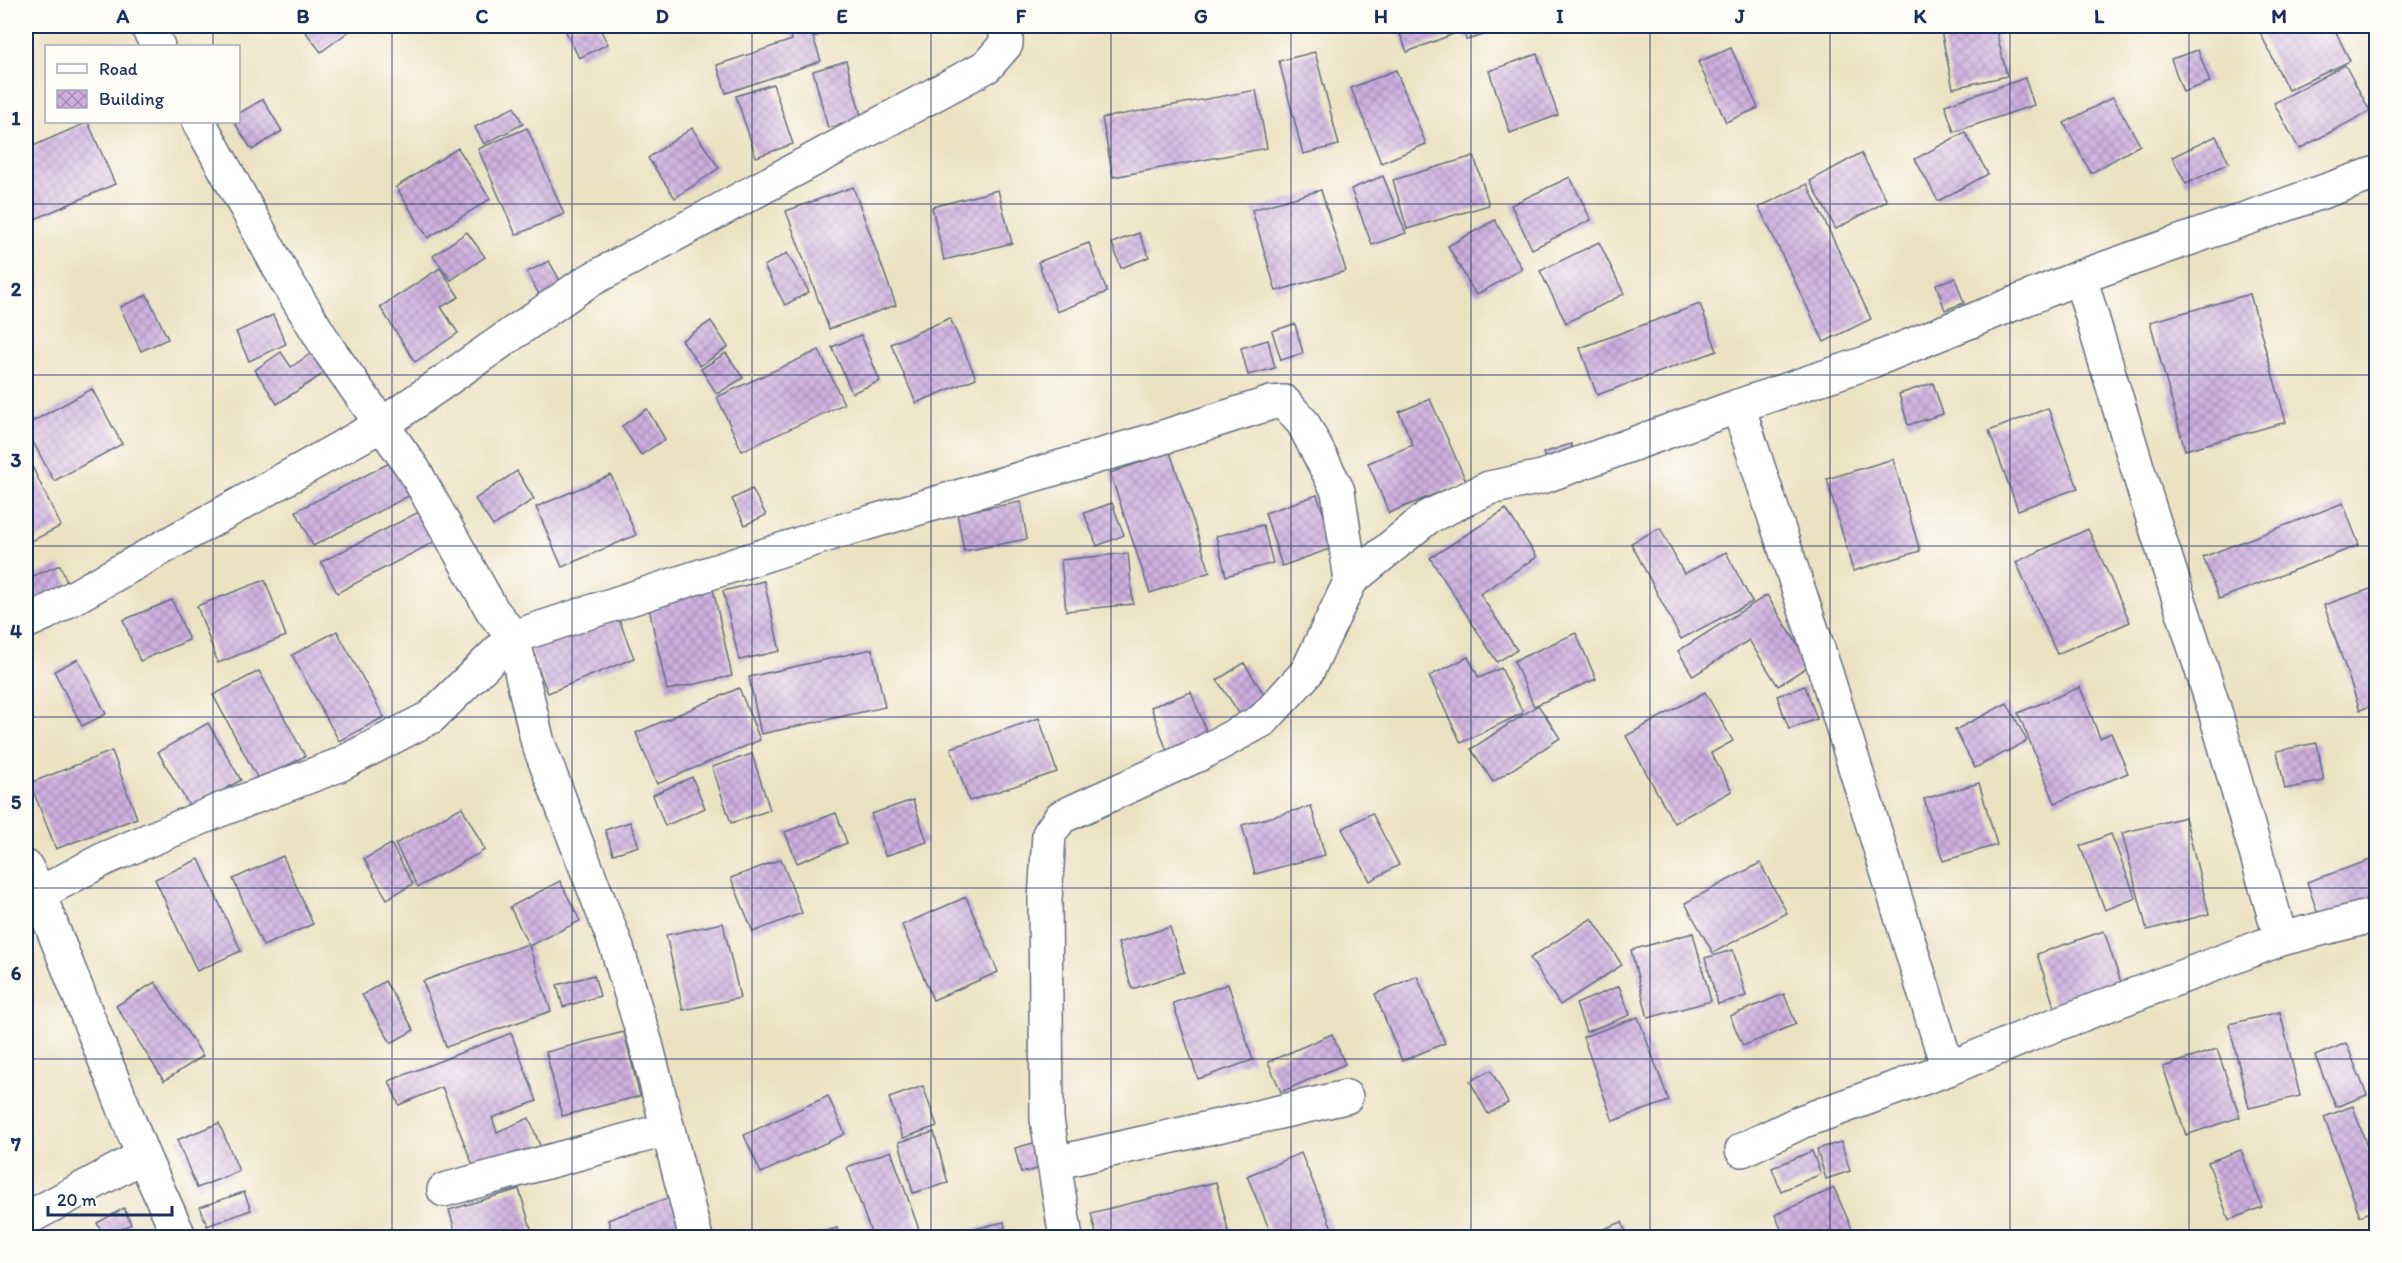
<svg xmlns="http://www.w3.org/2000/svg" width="2402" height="1263" font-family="Itim,sans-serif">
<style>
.building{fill:url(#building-cross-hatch)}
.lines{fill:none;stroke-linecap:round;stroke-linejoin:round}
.street-casing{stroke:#646e81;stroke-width:36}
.street{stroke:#fff;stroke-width:33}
.grid{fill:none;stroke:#1b2f5e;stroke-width:1.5;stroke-opacity:0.55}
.neatline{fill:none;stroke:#1b2f5e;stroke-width:2}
.grid-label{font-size:20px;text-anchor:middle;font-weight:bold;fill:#1b2f5e}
</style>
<defs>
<pattern id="building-cross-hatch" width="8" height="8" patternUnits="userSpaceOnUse" patternTransform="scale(1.5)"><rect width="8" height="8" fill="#ceaede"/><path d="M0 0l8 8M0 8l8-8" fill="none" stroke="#a68eb7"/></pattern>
</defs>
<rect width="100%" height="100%" fill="#fdfcf7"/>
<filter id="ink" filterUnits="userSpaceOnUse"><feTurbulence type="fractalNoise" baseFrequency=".0167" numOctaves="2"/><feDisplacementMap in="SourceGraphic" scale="12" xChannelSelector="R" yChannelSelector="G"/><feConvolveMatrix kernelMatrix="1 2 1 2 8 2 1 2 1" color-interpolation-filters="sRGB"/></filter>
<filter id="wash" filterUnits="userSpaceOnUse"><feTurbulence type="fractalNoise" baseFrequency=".008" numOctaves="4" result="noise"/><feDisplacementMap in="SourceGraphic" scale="24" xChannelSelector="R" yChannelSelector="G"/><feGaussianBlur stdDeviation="1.35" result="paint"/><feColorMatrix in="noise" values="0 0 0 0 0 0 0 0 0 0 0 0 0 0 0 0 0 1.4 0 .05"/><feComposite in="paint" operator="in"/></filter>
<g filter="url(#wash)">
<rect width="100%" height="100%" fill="#ece2c2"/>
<g id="blocks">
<g class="building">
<path d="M301,26H356L321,52Z"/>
<path d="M563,26H598L608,44L579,58Z"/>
<path d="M787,26H835L836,29L813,37L821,61L726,93L717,65L792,40Z"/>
<path d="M1397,26H1458L1461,31L1407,52Z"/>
<path d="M1462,26H1516L1466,40Z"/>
<path d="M1940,26H1995L2007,76L1953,88Z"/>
<path d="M2263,26H2333L2350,61L2288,90L2258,28Z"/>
<path d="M1731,48L1758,108L1726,122L1698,62Z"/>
<path d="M2198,50L2210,82L2183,92L2171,59Z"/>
<path d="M1315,52L1339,145L1303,154L1279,61Z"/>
<path d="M1537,54L1558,115L1510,133L1489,71Z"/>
<path d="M846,61L862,119L828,128L813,71Z"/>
<path d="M2345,65L2370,111L2299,149L2274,103Z"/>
<path d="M1396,70L1426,144L1381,163L1351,88Z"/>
<path d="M2025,78L2034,105L1954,132L1945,105Z"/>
<path d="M773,84L793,144L756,157L736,96Z"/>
<path d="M1256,90L1267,148L1113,177L1102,118Z"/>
<path d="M2113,97L2140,145L2091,173L2064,123Z"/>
<path d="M263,99L282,131L252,150L234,122H238V114Z"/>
<path d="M514,107L523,124L484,144L475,127Z"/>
<path d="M88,122L115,184L26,223V149Z"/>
<path d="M527,128L564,214L516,235L478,149Z"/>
<path d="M692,128L719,168L675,198L648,158Z"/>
<path d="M1965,132L1988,174L1938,201L1915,159Z"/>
<path d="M2216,136L2229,163L2186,184L2172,157Z"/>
<path d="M458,148L490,199L428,238L396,187Z"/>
<path d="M1861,153L1887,201L1836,229L1810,181Z"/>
<path d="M1474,156L1489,205L1407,229L1393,180Z"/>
<path d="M1383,176L1406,233L1372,245L1351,189Z"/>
<path d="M1570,177L1591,220L1532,249L1511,205Z"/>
<path d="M1807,184L1871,319L1824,342L1759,207Z"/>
<path d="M853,187L896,305L829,329L786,211Z"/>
<path d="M998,190L1012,243L944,260L932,207Z"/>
<path d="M1321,190L1346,271L1276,291L1252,210Z"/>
<path d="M1495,220L1522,269L1476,295L1448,246Z"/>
<path d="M467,232L485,257L451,280L433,256Z"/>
<path d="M1139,233L1149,257L1121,268L1112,243Z"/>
<path d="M1599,242L1624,294L1566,323L1540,271Z"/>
<path d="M1089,243L1107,292L1057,312L1038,262Z"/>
<path d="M787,253L809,292L785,305L764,266Z"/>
<path d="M549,261L564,288L542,300L527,272Z"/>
<path d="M440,268L459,297L441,307L458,333L415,362L380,307Z"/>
<path d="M1955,278L1964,303L1945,310L1936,284Z"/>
<path d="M2250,294L2286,422L2185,450L2150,322Z"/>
<path d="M147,295L168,339L141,351L120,307Z"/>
<path d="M1700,304L1717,351L1597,395L1580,348Z"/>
<path d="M273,315L286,344L249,361L236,332Z"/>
<path d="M950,318L976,378L916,403L891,344Z"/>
<path d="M711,321L728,347L700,366L682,340Z"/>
<path d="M1295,324L1303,353L1281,360L1272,331Z"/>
<path d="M861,335L880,381L852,393L832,347Z"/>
<path d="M1268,340L1275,368L1248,375L1241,348Z"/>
<path d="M316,350L329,370L277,404L255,370L281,352L291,367Z"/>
<path d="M819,350L844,404L742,451L717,397Z"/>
<path d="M726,353L743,378L717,394L701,369Z"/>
<path d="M1933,383L1943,414L1908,425L1899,394Z"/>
<path d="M92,389L122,444L54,481L26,429V425Z"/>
<path d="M1430,399L1466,481L1389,513L1368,463L1413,445L1399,412Z"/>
<path d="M2048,408L2078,488L2018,510L1989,431Z"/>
<path d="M647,409L665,439L641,455L622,426Z"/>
<path d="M1571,444L1577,465L1550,474L1543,453Z"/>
<path d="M1170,452L1210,572L1150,593L1110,473Z"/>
<path d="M26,454L61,526L26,544Z"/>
<path d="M405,455L422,489L313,546L296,511Z"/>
<path d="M1893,459L1920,551L1853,571L1827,479Z"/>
<path d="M517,471L534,499L493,526L475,499Z"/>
<path d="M611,475L636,535L562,567L536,507Z"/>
<path d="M752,489L766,515L745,525L732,499Z"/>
<path d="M1317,495L1335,547L1282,566L1265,513Z"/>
<path d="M1021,502L1027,539L964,551L957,513Z"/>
<path d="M1112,503L1124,535L1097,546L1084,513Z"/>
<path d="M2343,503L2359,545L2219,599L2203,557Z"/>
<path d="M1506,509L1537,557L1480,594L1517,650L1497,662L1430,558Z"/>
<path d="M419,512L434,542L337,593L321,562Z"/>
<path d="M1263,525L1273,563L1226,576L1216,536Z"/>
<path d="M1660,528L1684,574L1726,552L1752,602L1681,639L1631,543Z"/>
<path d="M2088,529L2130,622L2057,654L2016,562Z"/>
<path d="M1128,553L1133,604L1066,611L1061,560Z"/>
<path d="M60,565L71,592L36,606L26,579Z"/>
<path d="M265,580L286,636L218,663L197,606Z"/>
<path d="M764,581L780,651L739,660L723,591Z"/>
<path d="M2376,587V704L2360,710L2324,605Z"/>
<path d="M713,589L732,676L667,690L648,604Z"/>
<path d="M1767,595L1810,665L1778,686L1749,640L1693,676L1678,651Z"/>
<path d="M172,600L189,640L140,661L123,620Z"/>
<path d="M616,612L634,658L548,693L529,646Z"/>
<path d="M337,631L384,717L339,741L292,655Z"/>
<path d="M1576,633L1596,679L1534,706L1514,661Z"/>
<path d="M872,649L885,707L761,734L749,677Z"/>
<path d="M1468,657L1479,678L1501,668L1523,713L1461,743L1429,676Z"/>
<path d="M78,659L106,714L82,726L54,671Z"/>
<path d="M1244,663L1271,705L1245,722L1217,680Z"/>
<path d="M259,671L305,756L259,781L213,695Z"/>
<path d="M1805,686L1817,719L1789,729L1777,696Z"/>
<path d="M2080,687L2100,738L2111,733L2128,773L2055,803L2018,713Z"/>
<path d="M739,688L760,740L657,784L636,733Z"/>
<path d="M1191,692L1209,738L1168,754L1151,707Z"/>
<path d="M1705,692L1733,741L1711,753L1732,791L1674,823L1626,736Z"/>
<path d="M2007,703L2027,741L1975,768L1955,730Z"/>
<path d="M1538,705L1560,738L1493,782L1471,749Z"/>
<path d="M1039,718L1057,772L969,801L951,748Z"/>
<path d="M208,723L241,780L191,809L158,752Z"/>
<path d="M2317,743L2324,781L2285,789L2277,751Z"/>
<path d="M112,751L137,818L56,849L30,783Z"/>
<path d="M752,754L770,810L731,823L712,767Z"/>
<path d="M692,777L705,808L665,826L653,795Z"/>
<path d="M1979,783L1997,845L1943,861L1924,799Z"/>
<path d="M913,800L927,842L885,856L871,814Z"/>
<path d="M1311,806L1325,855L1255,874L1242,825Z"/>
<path d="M462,807L485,850L418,887L395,844Z"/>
<path d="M836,813L847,843L797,863L785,832Z"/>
<path d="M1372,813L1399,865L1370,881L1342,829Z"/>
<path d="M2185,817L2209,914L2147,930L2122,833Z"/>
<path d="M630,822L639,846L613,854L605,830Z"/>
<path d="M2111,834L2136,898L2105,910L2080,846Z"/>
<path d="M391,844L413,884L387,899L364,859Z"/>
<path d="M283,856L313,924L263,946L233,879Z"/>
<path d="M2376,858V904L2321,923L2307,882Z"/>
<path d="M199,859L241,951L197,971L155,879Z"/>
<path d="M781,859L802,913L753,932L731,878Z"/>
<path d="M1760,863L1787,913L1713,953L1685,903Z"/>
<path d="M560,881L580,921L529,946L551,1011L446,1047L423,981L528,944L510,907Z"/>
<path d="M966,897L998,972L933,1000L902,925Z"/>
<path d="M1592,918L1622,965L1560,1005L1530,958Z"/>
<path d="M723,923L740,998L683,1010L666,935Z"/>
<path d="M1170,927L1184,972L1132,989L1118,943Z"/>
<path d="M2104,931L2122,986L2055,1009L2037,954Z"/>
<path d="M1693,933L1711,1001L1648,1018L1631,950Z"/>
<path d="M1733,950L1746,996L1718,1004L1705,958Z"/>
<path d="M594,975L600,996L563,1007L557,985Z"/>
<path d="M1417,976L1445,1043L1402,1061L1375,994Z"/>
<path d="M385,981L414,1030L391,1043L362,995Z"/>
<path d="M155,982L203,1056L164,1081L116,1006Z"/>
<path d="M1228,984L1253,1060L1198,1079L1173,1003Z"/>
<path d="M1619,986L1630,1015L1586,1032L1576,1004Z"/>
<path d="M1784,994L1796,1024L1743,1046L1730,1016Z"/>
<path d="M2280,1012L2300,1096L2249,1108L2229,1024Z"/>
<path d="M1638,1017L1669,1101L1613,1121L1583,1037Z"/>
<path d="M624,1032L640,1096L562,1116L546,1052Z"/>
<path d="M511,1033L537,1101L492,1118L497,1132L529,1118L543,1153L478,1178L442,1087L399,1105L389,1081Z"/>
<path d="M1332,1034L1345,1064L1281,1092L1268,1062Z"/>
<path d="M2346,1043L2367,1095L2336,1107L2315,1056Z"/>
<path d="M2217,1049L2240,1117L2186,1135L2163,1067Z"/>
<path d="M1491,1070L1508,1103L1488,1114L1470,1081Z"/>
<path d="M923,1086L937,1126L903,1138L889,1098Z"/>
<path d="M828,1096L845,1134L761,1173L744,1135Z"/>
<path d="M2353,1106L2376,1173V1210L2360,1216L2324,1117Z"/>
<path d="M219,1123L239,1171L197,1188L177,1140Z"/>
<path d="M934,1132L948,1183L913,1193L899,1142Z"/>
<path d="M1044,1140L1050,1166L1021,1173L1015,1148Z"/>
<path d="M1841,1142L1850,1171L1826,1179L1817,1149Z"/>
<path d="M2241,1150L2262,1207L2229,1220L2208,1162Z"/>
<path d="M891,1151L922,1238H873L847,1167Z"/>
<path d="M1812,1151L1821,1174L1781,1191L1772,1168Z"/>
<path d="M1301,1153L1336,1238H1273L1247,1176Z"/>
<path d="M1216,1182L1230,1238H1097L1091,1213Z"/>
<path d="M1834,1188L1856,1238H1785L1775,1215Z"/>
<path d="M519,1189L534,1238H457L449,1210Z"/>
<path d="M244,1192L251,1210L207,1226L200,1207Z"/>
<path d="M670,1197L685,1238H614L608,1220Z"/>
<path d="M124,1208L131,1224L105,1238L97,1223Z"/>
<path d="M1004,1222L1007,1238H941L940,1237Z"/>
<path d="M1622,1222L1628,1238H1583V1237Z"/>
<path d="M837,1228L839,1238H804L803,1237Z"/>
</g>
</g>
</g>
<g filter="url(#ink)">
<use href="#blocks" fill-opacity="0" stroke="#646e81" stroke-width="1.5"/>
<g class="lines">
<g class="street-casing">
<g id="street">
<path d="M147,26L158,46"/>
<path d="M2080,277L2147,500L2214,708L2281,939"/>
<path d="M1738,406L1826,673L1948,1069"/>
<path d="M26,622L44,614L383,424L585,283L987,66L1006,44V26"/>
<path d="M26,867L39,894L143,1156L180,1238"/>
<path d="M39,894L106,858L220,810L339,765L431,717L513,637L492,610L414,470L329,350L286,280L199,122"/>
<path d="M1742,1150L1801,1122L1948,1069L2039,1031L2281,939L2376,915"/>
<path d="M1054,1163L1346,1097"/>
<path d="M444,1190L668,1129"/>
<path d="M26,1219L143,1156"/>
<path d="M696,1238L646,1044L617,948L538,743L513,637L830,534L1157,439L1271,403L1284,402L1303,423L1338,491L1351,580"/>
<path d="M1066,1238L1047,1119L1045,900L1049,834L1061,817L1202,753L1263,720L1307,672L1351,580L1428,517L1489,488L1542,477L1738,406L1872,361L2080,277L2376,173"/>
</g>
</g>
<use href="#street" class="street"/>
</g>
</g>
<path class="grid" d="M213,26V46M392,26V1238M572,26V1238M752,26V1238M931,26V1238M1111,26V1238M1291,26V1238M1471,26V1238M1650,26V1238M1830,26V1238M2010,26V1238M2189,26V1238M213,122V1238M26,204H2376M26,375H2376M26,546H2376M26,717H2376M26,888H2376M26,1059H2376"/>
<rect width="2402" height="1263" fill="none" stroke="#fdfcf7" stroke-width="66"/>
<rect x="45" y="45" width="195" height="78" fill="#fdfcf7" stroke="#a3aaba" stroke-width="1.5"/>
<rect x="57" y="64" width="30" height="9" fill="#ffffff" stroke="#a3aaba" stroke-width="1.5"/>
<text x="99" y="75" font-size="18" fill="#1b2f5e">Road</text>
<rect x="57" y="90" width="30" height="18" fill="url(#building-cross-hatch)" stroke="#a3aaba" stroke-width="1.5"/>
<text x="99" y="105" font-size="18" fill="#1b2f5e">Building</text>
<path d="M48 1206v9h124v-9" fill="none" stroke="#1b2f5e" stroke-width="3"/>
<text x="57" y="1206" font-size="18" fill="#1b2f5e" stroke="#fdfcf7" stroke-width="4.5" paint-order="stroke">20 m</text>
<rect x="33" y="33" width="2336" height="1197" class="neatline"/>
<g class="grid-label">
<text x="123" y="23">A</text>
<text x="303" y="23">B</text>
<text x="482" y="23">C</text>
<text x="662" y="23">D</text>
<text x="842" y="23">E</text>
<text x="1021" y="23">F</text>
<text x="1201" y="23">G</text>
<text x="1381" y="23">H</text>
<text x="1560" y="23">I</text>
<text x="1740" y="23">J</text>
<text x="1920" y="23">K</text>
<text x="2099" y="23">L</text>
<text x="2279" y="23">M</text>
<text x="16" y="125">1</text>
<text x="16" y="296">2</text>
<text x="16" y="467">3</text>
<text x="16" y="638">4</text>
<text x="16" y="809">5</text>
<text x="16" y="980">6</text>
<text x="16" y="1151">7</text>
</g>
</svg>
